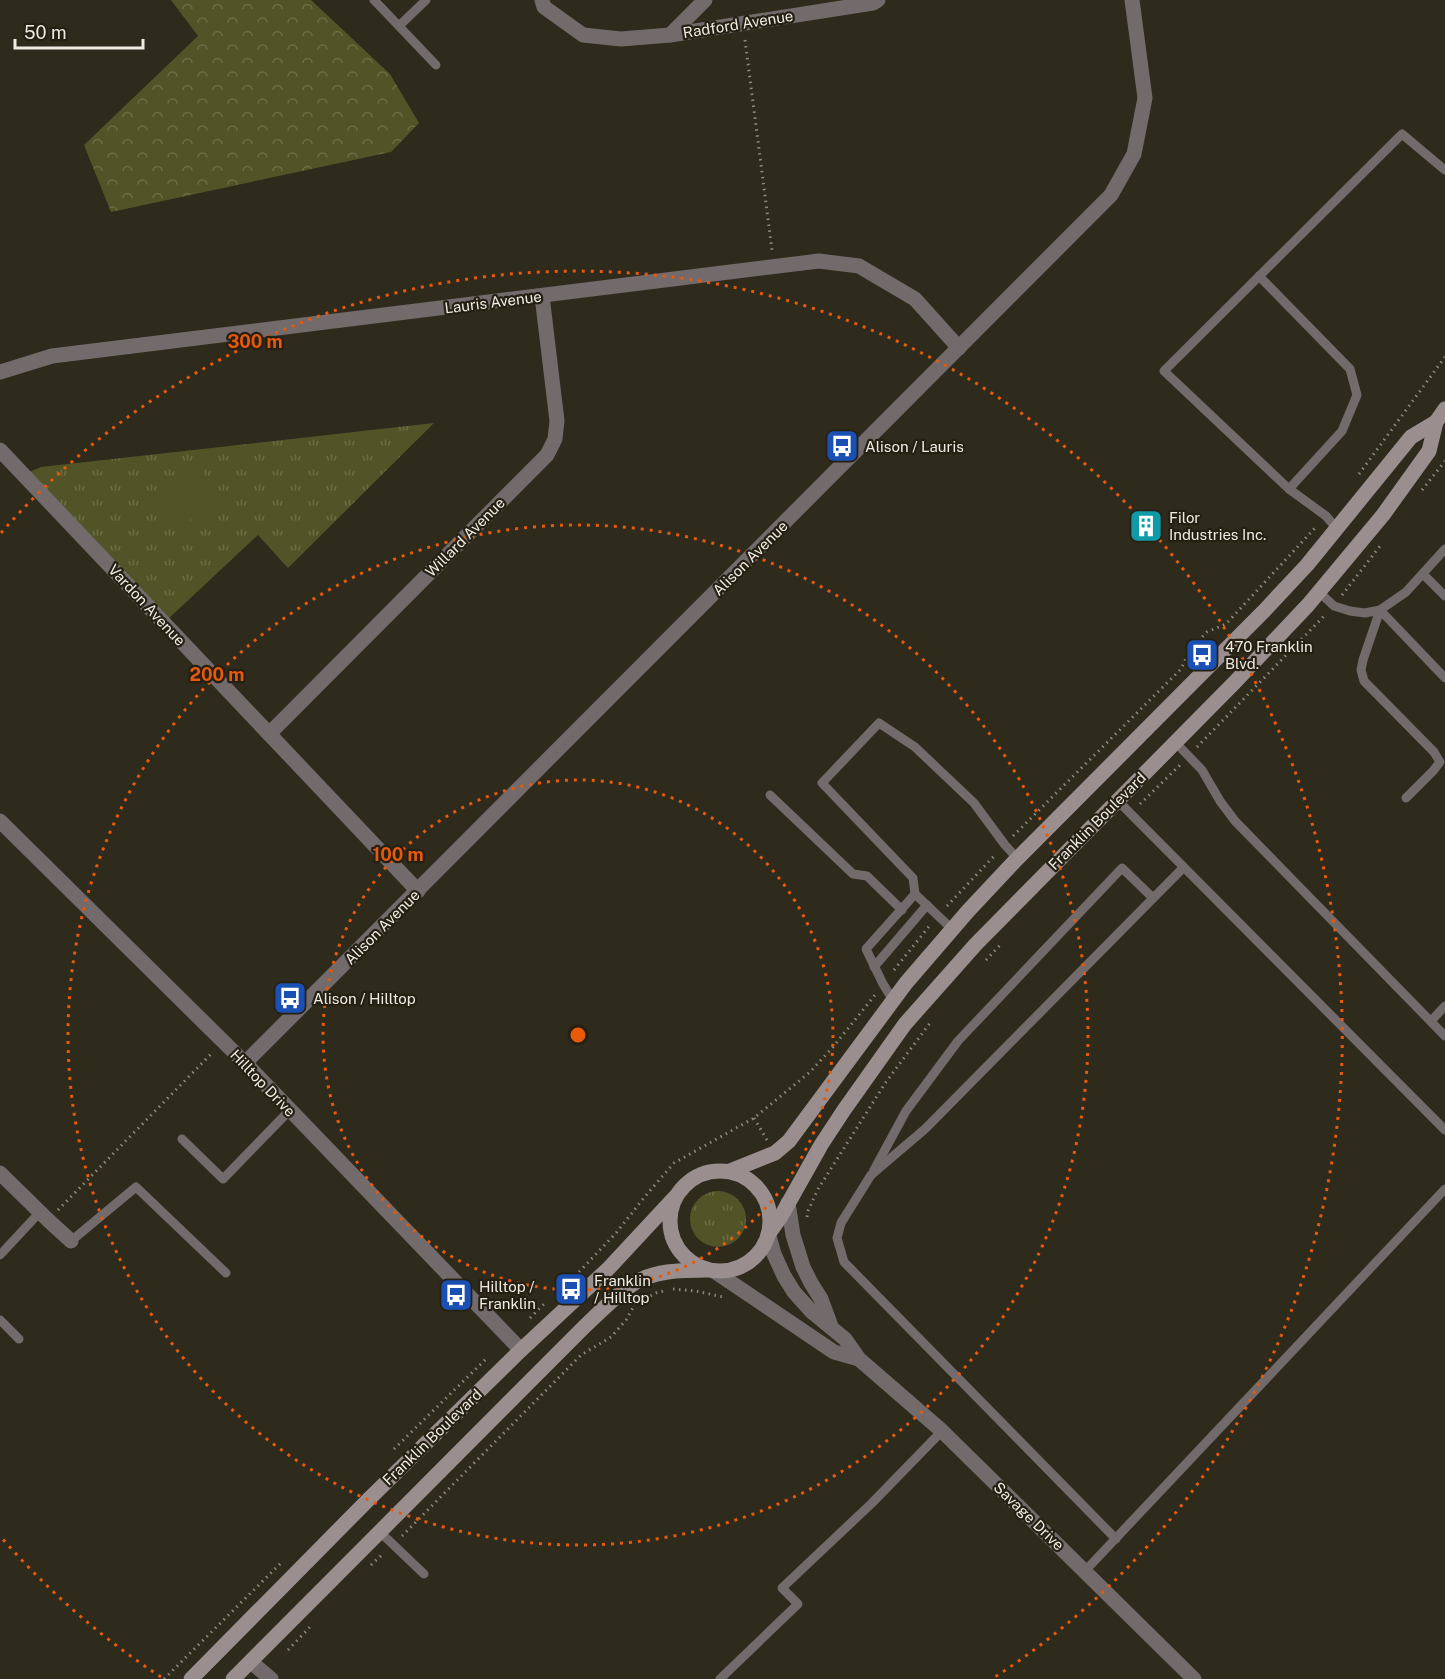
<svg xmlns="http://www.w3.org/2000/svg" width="1445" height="1679" font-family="'Public Sans',sans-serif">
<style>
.grass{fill:url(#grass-tufts)}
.forest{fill:url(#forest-crowns)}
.garden{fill:#525427}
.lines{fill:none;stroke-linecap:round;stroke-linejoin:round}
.path{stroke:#8d8a7e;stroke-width:3;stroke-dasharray:1.5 4.5;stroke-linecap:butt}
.lane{stroke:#726a6b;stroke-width:9}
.street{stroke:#726a6b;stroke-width:15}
.secondary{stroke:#9b8e8f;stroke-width:15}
.ring{fill:none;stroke:#e8590c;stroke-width:3;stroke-dasharray:3 6}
.labels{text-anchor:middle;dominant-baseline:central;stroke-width:4.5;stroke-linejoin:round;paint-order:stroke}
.street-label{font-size:15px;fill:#eeebe2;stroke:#252013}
.poi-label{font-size:15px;fill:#eeebe2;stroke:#252013;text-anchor:start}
.centre{fill:#e8590c;stroke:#252013;stroke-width:3}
.ring-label{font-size:18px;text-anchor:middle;font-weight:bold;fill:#e8590c;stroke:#252013;stroke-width:4.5;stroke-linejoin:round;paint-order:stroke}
</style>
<defs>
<pattern id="grass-tufts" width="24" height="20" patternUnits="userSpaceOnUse" patternTransform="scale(1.5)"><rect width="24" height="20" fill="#525427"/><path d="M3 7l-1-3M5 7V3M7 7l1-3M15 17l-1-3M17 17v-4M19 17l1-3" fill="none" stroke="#6b6d46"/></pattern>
<pattern id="forest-crowns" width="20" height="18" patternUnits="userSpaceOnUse" patternTransform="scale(1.5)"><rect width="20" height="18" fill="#525427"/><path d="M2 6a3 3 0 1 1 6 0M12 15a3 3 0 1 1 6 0" fill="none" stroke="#6b6d46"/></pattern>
</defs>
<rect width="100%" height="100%" fill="#2e2a1c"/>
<g class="grass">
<path d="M434,423L288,568L258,535L167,620L20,476L41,467Z"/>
<circle cx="718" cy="1219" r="28"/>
</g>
<path class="forest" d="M171,0H311L390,74L419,123L391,152L111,212L84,145L198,36Z"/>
<path class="garden" d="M202,470L220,504L175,528L157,494Z"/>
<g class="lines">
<g class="path">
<path d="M745,40L772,250"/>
<path d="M1359,474L1445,357"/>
<path d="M1422,490L1445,461"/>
<path d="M1342,595L1380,546"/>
<path d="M1197,747L1326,614"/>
<path d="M1140,804L1180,765"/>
<path d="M1013,836L1181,669L1191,648L1207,632L1226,624L1315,528"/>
<path d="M947,906L996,854"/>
<path d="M986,960L1002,943"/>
<path d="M894,970L931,924"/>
<path d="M754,1118L767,1140"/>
<path d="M58,1210L213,1052"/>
<path d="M807,1217L808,1211L818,1189L886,1082L930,1023"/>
<path d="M579,1272L616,1233L647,1194L674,1163L754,1118L810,1072L833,1047L875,995"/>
<path d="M673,1289L696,1291L723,1297"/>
<path d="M530,1318L545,1303"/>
<path d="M394,1449L486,1359"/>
<path d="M402,1536L581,1355L611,1337L626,1320L635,1304L656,1293L667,1290"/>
<path d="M371,1565L384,1553"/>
<path d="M288,1650L310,1627"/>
<path d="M164,1679L282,1562"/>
</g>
<g class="lane">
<path d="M374,0L436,65"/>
<path d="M399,26L426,0"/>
<path d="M1259,276L1350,369L1357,395L1342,431L1289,489"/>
<path d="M1337,529L1326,516L1289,489L1164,371L1402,134L1445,170"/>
<path d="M1423,574L1445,596"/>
<path d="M1319,592L1334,606L1350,611L1365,613L1380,610L1406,592L1445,549"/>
<path d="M1175,742L1202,770L1220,801L1235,821L1445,1036"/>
<path d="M770,795L853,874L867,876L902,910"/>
<path d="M1406,798L1433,771L1440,762L1434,752L1364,681L1361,670L1363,660L1380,610L1445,678"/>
<path d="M1117,800L1445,1130"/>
<path d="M915,894L913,878L822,783L879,723L915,747L974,803L1005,845L1017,858"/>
<path d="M874,967L927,905"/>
<path d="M893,1000L883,984L866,949L915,894L952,929"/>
<path d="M1431,1021L1445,1006"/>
<path d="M182,1139L223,1179L290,1110"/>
<path d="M874,1170L906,1111L958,1041L1122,868L1153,898"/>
<path d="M71,1241L136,1187L226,1273"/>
<path d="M0,1255L40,1212"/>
<path d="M0,1320L19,1339"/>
<path d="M380,1532L424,1574"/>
<path d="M1116,1539L844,1262L837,1238L841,1223L871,1175L925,1129L1183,868"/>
<path d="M1085,1571L1445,1189"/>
<path d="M720,1679L798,1604L782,1588L872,1503L942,1431"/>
</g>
<g class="street">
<path d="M542,0L544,7L583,35L621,39L670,35L873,3L878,0"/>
<path d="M670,35L705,0"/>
<path d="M0,372L52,356L819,261L859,266L915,299L959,348"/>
<path d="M0,450L418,891"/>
<path d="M269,734L547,455L555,439L557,421L542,296"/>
<path d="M0,821L245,1063L521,1350"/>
<path d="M245,1063L1111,195L1134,154L1145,98L1132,0"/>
<path d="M0,1173L48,1220L71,1241"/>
<path d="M788,1203L793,1235L803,1267L811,1283L821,1299L831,1326"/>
<path d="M769,1236L774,1254L784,1276L794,1292L812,1312L845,1339L859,1359L942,1431L1194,1679"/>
<path d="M714,1271L834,1352L859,1359"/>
<path d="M251,1662L271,1679"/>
</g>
<g class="secondary">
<path d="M730,1171L775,1153L789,1141L906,983L968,911L1014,862L1264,611L1307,565L1411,437L1436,422"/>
<circle cx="720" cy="1221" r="50"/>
<path d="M770,1232L780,1218L821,1145L844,1110L905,1024L976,944L1235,682L1308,605L1383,515L1429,451L1436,422L1445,409"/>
<path d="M191,1679L369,1499L521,1350L608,1269L675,1197"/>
<path d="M233,1679L584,1327C599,1313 613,1298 630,1286C651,1270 683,1270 708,1270"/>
</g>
</g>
<g class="ring">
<circle cx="578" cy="1035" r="255"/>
<circle cx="578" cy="1035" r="510"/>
<path d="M161 1677A765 765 0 0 1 1 1537M1 533A765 765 0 1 1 995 1677"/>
</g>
<defs>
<g id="bus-square" transform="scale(1.725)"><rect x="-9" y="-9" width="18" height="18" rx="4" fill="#1a4fb4" stroke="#252013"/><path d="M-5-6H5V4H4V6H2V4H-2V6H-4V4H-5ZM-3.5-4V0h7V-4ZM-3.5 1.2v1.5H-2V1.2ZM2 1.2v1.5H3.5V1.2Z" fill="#fff"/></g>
<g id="building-square" transform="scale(1.725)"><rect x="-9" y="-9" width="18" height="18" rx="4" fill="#0f9aa8" stroke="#252013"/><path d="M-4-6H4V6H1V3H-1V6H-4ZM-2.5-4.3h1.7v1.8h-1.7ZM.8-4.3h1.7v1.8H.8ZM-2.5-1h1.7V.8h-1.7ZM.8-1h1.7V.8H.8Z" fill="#fff"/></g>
</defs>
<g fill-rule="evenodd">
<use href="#bus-square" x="842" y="446"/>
<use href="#building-square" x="1146" y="526"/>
<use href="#bus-square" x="1202" y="655"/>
<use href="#bus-square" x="290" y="998"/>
<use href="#bus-square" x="571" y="1289"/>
<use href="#bus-square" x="456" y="1295"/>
</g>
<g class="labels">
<g class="street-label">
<text transform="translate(738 24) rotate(-9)">Radford Avenue</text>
<text transform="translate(493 302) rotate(-7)">Lauris Avenue</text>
<text transform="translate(465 537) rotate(-45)">Willard Avenue</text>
<text transform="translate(750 558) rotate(-45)">Alison Avenue</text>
<text transform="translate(147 605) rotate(47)">Vardon Avenue</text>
<text transform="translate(1097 821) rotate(-45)">Franklin Boulevard</text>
<text transform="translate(382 927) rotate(-45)">Alison Avenue</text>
<text transform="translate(263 1083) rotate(46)">Hilltop Drive</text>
<text transform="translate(432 1437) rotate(-44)">Franklin Boulevard</text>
<text transform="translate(1029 1516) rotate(44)">Savage Drive</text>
</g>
<g class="poi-label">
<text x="865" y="446">Alison / Lauris</text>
<text x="1169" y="517">Filor<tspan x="1169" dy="17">Industries Inc.</tspan></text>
<text x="1225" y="646">470 Franklin<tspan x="1225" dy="17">Blvd.</tspan></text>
<text x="313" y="998">Alison / Hilltop</text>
<text x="594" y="1280">Franklin<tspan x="594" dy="17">/ Hilltop</tspan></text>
<text x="479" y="1286">Hilltop /<tspan x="479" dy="17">Franklin</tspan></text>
</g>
</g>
<circle cx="578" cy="1035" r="9" class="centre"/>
<g class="ring-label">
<text x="255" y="348">300 m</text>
<text x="217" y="681">200 m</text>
<text x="398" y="861">100 m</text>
</g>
<path d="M15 39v9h128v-9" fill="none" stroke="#eeebe2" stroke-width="3"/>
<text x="24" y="39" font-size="18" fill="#eeebe2" stroke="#252013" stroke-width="4.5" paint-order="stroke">50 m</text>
</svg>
